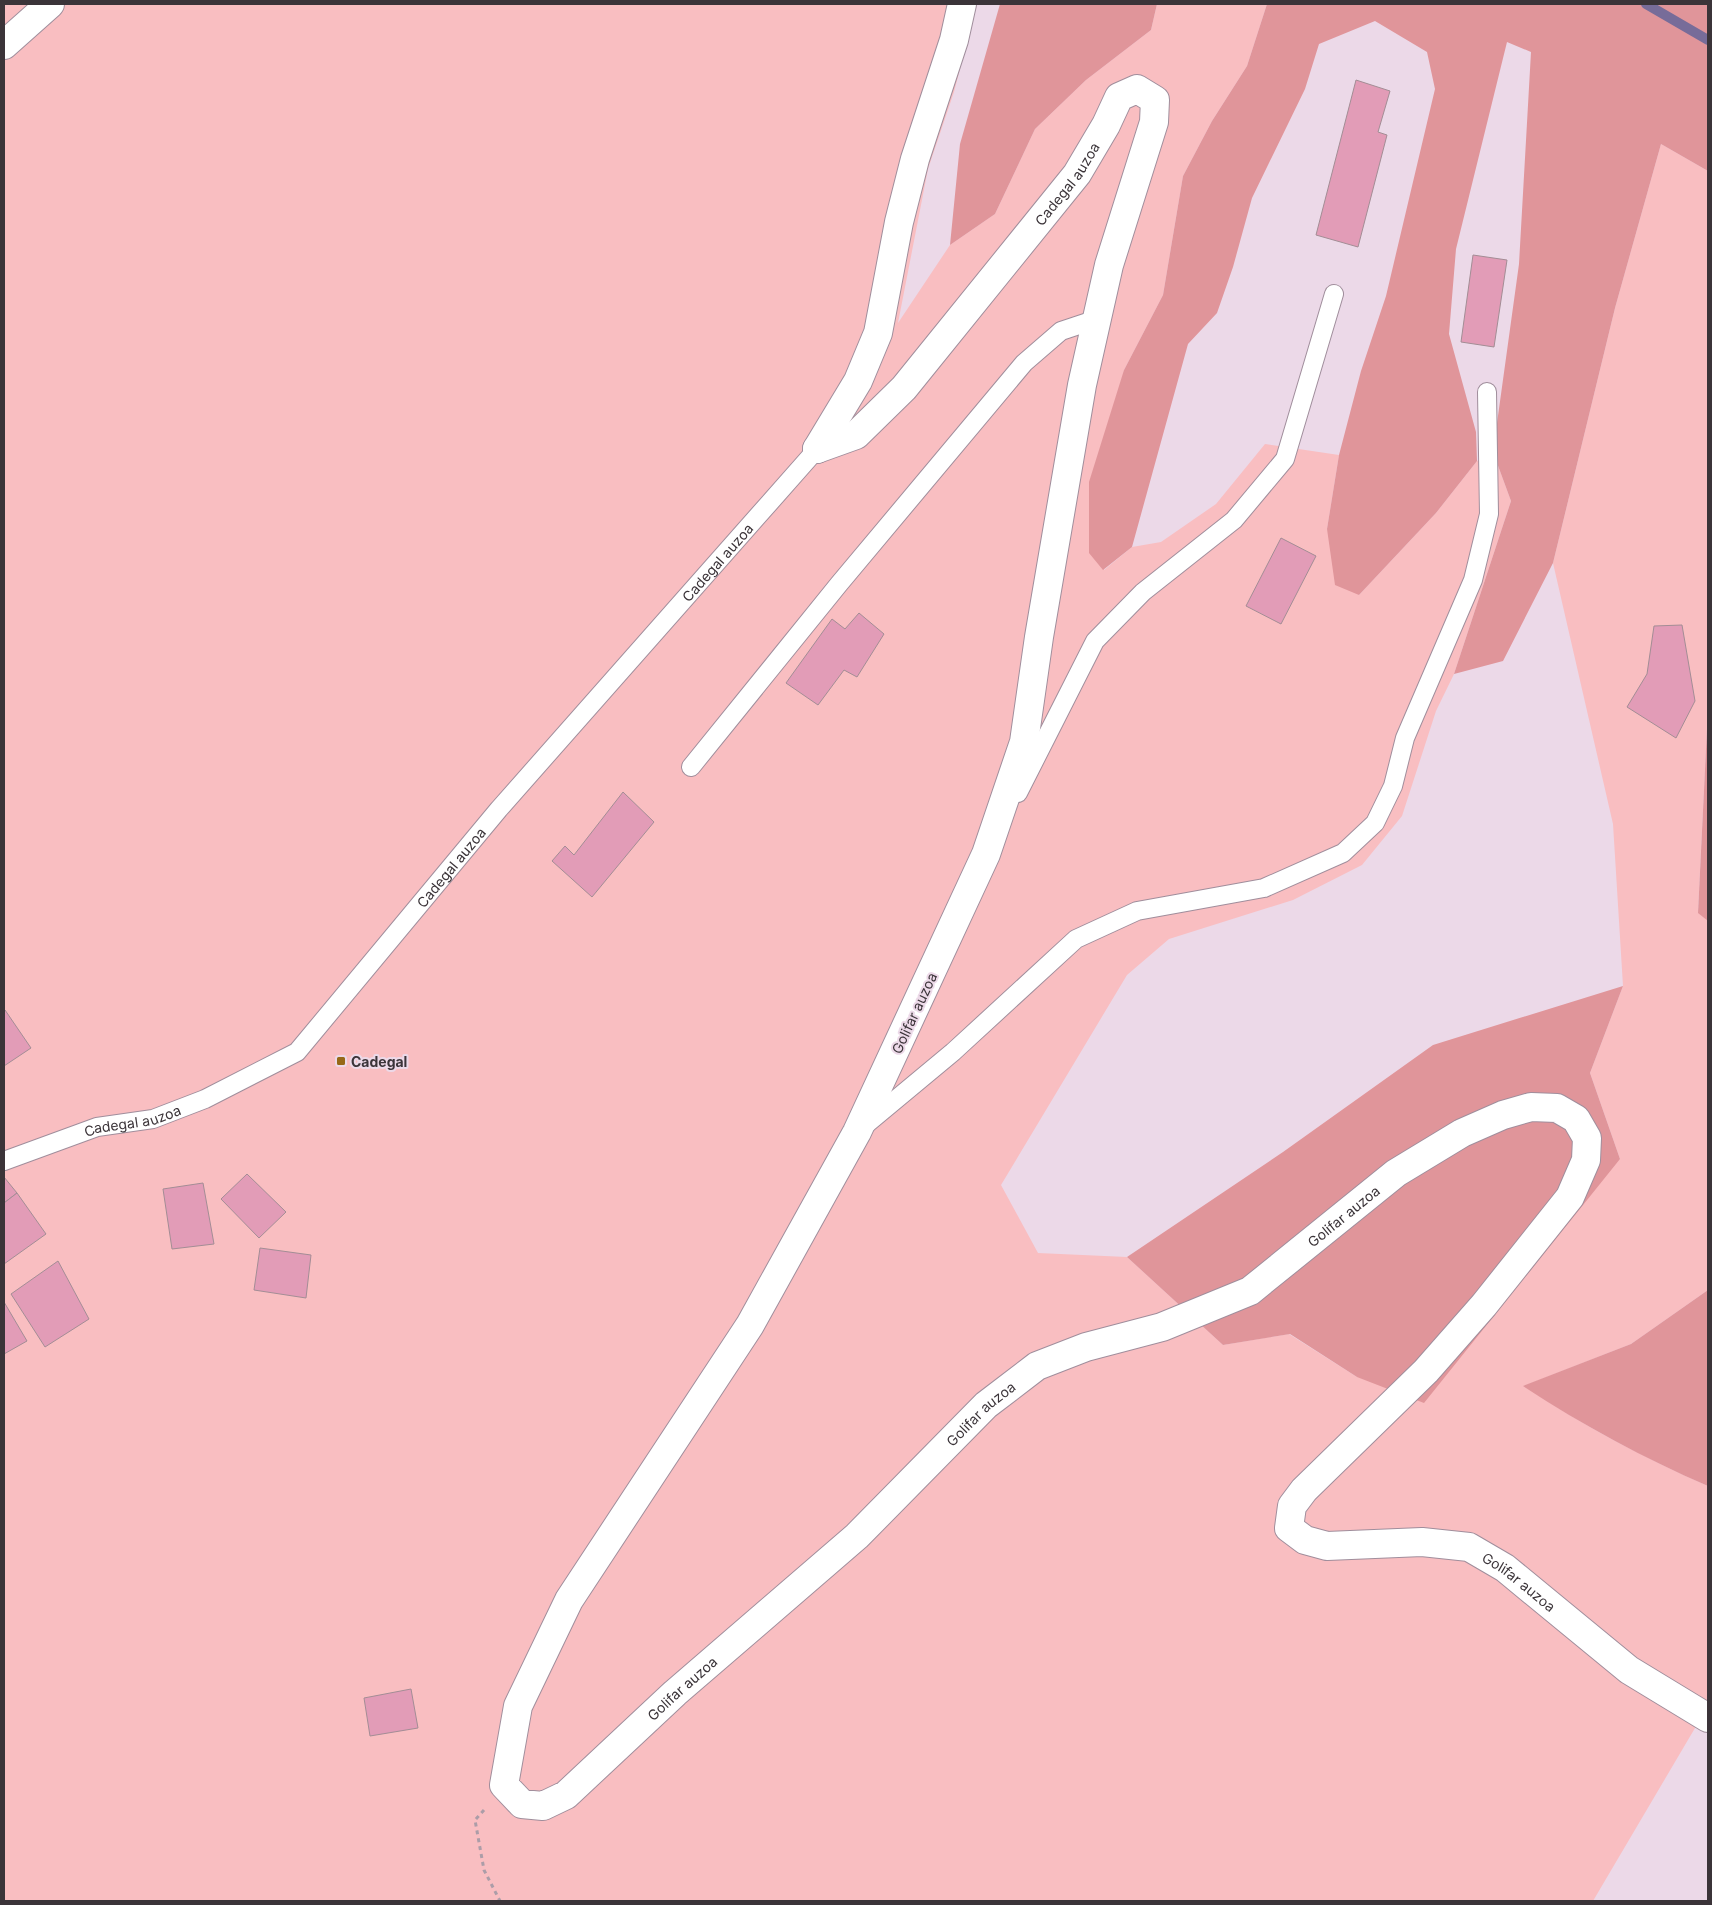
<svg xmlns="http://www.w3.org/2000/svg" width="1712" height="1905" font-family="Inter,sans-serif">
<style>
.green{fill:#f9bec1}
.forest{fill:#e0959a}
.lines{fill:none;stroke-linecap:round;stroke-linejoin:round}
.stream{stroke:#776c99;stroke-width:10}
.building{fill:#e29cb7;stroke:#a38d95}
.lane-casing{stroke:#a08e9c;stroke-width:20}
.street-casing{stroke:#a08e9c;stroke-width:30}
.path{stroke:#ac9da8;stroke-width:3;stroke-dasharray:4 4;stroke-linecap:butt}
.lane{stroke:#fff;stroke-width:18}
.street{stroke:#fff;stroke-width:28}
.poi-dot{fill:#966817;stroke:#ecd9e8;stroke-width:2}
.labels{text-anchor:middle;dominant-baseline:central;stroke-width:4;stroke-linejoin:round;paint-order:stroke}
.street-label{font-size:14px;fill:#3b3439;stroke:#ecd9e8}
.poi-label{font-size:14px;font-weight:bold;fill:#3b3439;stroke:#ecd9e8;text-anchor:start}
</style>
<rect width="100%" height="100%" fill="#ecd9e8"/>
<path class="green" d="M4,4H977L954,92L928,169L898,323L950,245L995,214L1035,129L1086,80L1151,30L1157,4H1267L1247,66L1212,121L1183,176L1163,295L1124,370L1104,570L1132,547L1161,542L1216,504L1265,444L1339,455L1327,529L1359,595L1436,513L1477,461L1493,452L1511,501L1454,674L1436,711L1402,816L1362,865L1293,900L1169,939L1127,975L1001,1185L1038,1253L1127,1257L1223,1345L1289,1334L1357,1377L1620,1159L1590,1073L1623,986L1613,824L1553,563L1615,308L1661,144L1708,171V708L1698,912L1708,921V1290L1631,1344L1524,1386C1582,1425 1644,1458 1708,1486V1706L1593,1901H4Z"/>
<g class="forest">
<path d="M1000,4H1157L1151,30L1086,80L1035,129L995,214L950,245L960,144Z"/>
<path d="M1267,4H1708V171L1661,144L1615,308L1553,563L1503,661L1454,674L1511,501L1493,452L1519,264L1531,52L1507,42L1456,249L1449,334L1476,432L1477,461L1436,513L1359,595L1335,585L1327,529L1339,455L1361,371L1386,296L1435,89L1427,52L1375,21L1319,44L1305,89L1252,198L1233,267L1217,313L1188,344L1132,547L1103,570L1089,553V482L1124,370L1163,295L1183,176L1212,121L1247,66Z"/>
<path d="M1708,708V921L1698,913Z"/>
<path d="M1623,986L1590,1073L1620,1159L1424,1403L1357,1377L1290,1334L1223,1345L1127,1257L1283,1152L1433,1045Z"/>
<path d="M1708,1290V1486C1644,1458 1582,1425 1523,1386L1631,1344Z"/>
</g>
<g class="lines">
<path class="stream" d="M1646,4L1708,40"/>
</g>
<g class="building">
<path d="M1356,80L1390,91L1378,132L1387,135L1358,247L1316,235Z"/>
<path d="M1473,255L1507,260L1494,347L1461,342Z"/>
<path d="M1281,538L1316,556L1281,624L1246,606Z"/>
<path d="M859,613L884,634L857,677L844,670L818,705L786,683L832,619L845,629Z"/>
<path d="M1682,625L1695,701L1676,738L1627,707L1647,674L1654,626Z"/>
<path d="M623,792L654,822L592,897L552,861L565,846L574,855Z"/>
<path d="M5,1010L31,1048L4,1066V1012Z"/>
<path d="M247,1174L286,1212L259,1238L221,1199Z"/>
<path d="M4,1177L17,1193L4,1203Z"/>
<path d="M203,1183L214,1244L172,1249L163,1189Z"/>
<path d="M17,1193L46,1234L4,1264V1203Z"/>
<path d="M260,1248L311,1255L306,1298L254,1290Z"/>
<path d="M58,1261L89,1319L45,1347L11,1294Z"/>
<path d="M4,1302L27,1341L4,1354Z"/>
<path d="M411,1689L418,1728L370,1736L364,1698Z"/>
</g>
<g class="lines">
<g class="lane-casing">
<g id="lane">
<path d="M691,767L839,584L1024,363L1061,331L1097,319"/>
<path d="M1018,793L1095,641L1143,592L1234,520L1285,459L1334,294"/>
<path d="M864,1126L953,1052L1076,939L1137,911L1264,888L1343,853L1375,823L1393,786L1405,738L1473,580L1489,514L1487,392"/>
<path id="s1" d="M4,1161L97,1127L153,1119L205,1099L297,1052L499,809L817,449"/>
</g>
</g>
<g class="street-casing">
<g id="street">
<path d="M4,45L50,4"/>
<path id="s2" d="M817,449L856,435L904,388L1077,174L1106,125L1119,97L1137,89L1155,100L1154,122L1109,265L1082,385L1039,637L1024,742L986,854L857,1132L750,1325L569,1600L518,1706L504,1785L522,1804L543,1806L566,1795L675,1693L857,1536L986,1405L1037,1366L1086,1347L1162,1327L1250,1291L1396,1173L1462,1133L1503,1115L1531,1107L1557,1108L1576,1119L1587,1138L1586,1160L1570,1197L1484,1305L1426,1371L1304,1490L1292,1506L1289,1528L1305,1540L1327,1546L1422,1542L1469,1547L1505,1568L1629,1670L1708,1718"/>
<path d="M817,449L858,381L878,333L899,222L915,159L954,40L962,4"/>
</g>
</g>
<path class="path" d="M484,1810L475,1820L484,1870L500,1901"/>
<use href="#lane" class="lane"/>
<use href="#street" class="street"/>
</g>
<rect class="poi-dot" x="336" y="1056" width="10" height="10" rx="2.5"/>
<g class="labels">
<g class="street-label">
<text stroke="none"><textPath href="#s2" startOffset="370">Cadegal auzoa</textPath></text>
<text stroke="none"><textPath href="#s1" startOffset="960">Cadegal auzoa</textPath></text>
<text stroke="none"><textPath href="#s1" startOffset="555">Cadegal auzoa</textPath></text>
<text transform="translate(914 1013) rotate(-65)">Golifar auzoa</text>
<text stroke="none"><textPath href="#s1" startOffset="135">Cadegal auzoa</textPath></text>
<text stroke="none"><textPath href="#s2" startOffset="3398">Golifar auzoa</textPath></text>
<text stroke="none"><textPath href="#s2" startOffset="2978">Golifar auzoa</textPath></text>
<text stroke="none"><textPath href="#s2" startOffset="4434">Golifar auzoa</textPath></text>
<text stroke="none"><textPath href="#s2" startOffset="2572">Golifar auzoa</textPath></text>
</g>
<g class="poi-label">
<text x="351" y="1061">Cadegal</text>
</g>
</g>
<rect width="1712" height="1905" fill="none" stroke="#3b3439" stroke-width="10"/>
</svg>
